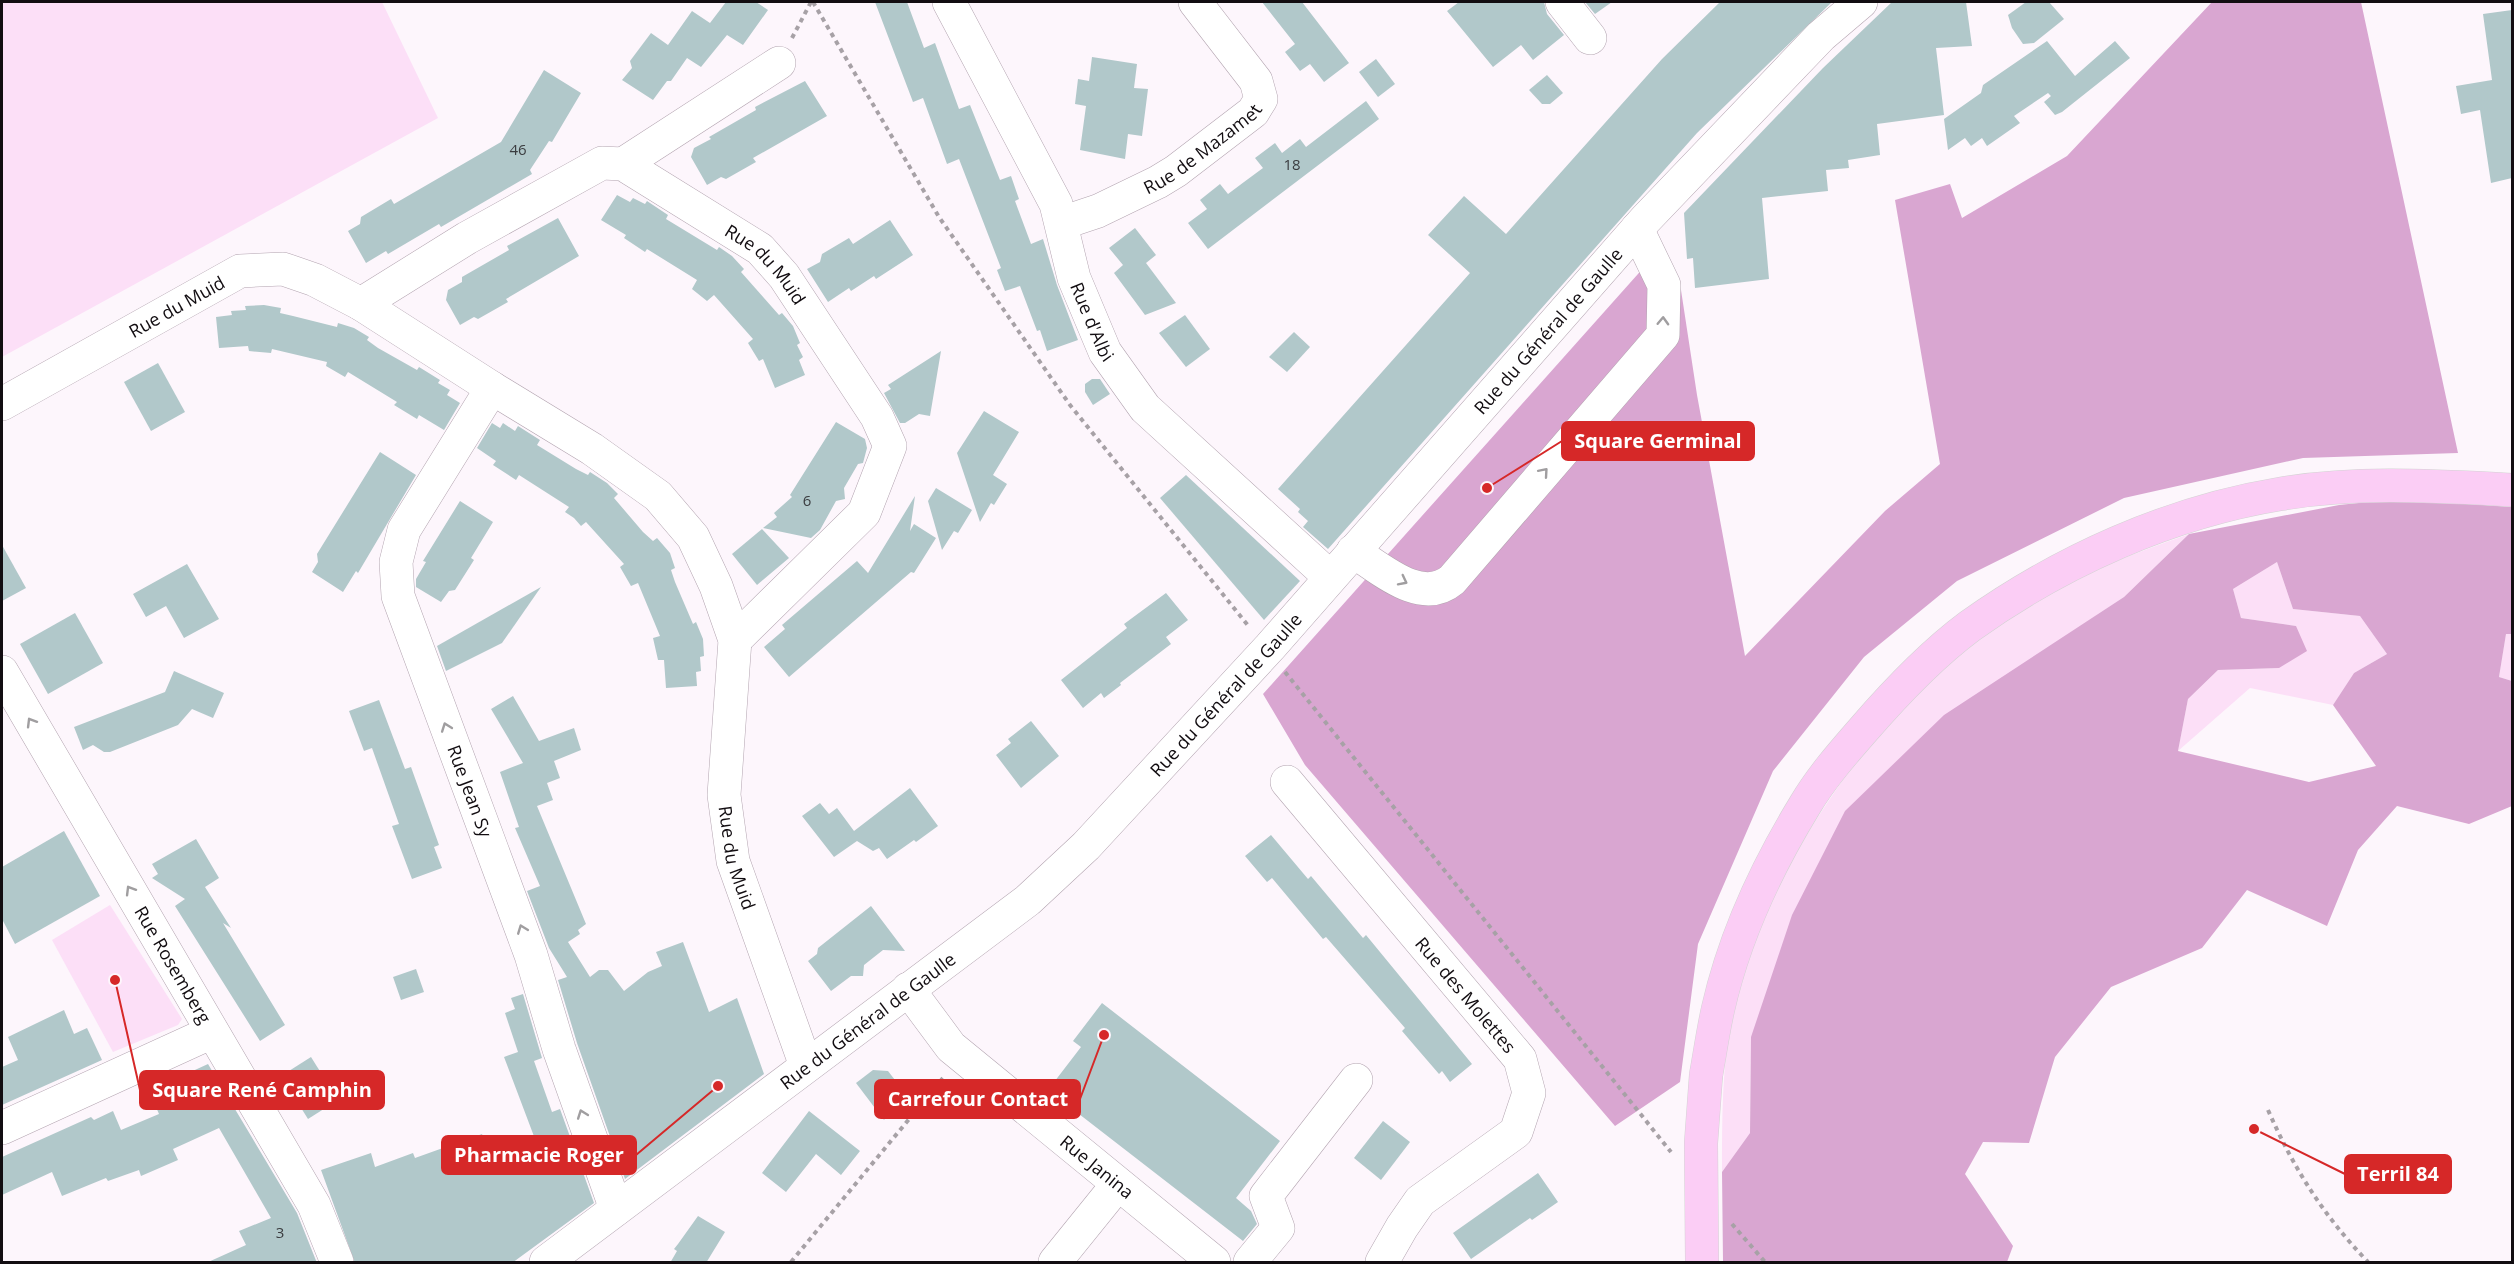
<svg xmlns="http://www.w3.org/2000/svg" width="2514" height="1264" font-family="'Open Sans',sans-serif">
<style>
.green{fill:#fcdff7}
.forest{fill:#d9a6d1;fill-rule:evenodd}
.building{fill:#b1c8ca}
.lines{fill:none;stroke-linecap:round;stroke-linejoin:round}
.minor-casing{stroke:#b3a4b0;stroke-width:34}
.major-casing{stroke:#d4d3d4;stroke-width:34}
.path{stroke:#a7a1a6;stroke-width:4;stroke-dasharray:4.5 4.5;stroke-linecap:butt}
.minor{stroke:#fff;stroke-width:33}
.major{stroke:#fbcdf5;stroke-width:33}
.major-bridge-casing{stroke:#d4d3d4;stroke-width:34;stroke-linecap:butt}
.major-bridge{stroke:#fbcdf5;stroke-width:33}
.oneway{stroke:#a09ea0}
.labels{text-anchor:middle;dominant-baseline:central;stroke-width:4.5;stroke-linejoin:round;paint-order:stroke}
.number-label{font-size:15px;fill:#3a3c3f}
.street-label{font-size:18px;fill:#120d11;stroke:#fdf6fc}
.leader{fill:none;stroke:#d62828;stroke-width:2}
.callout-dot{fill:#d62828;stroke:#fdf6fc;stroke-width:2}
.callout{fill:#d62828;stroke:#d62828;stroke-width:2}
.callout-label{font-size:20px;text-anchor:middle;font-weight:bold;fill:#fff}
</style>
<rect width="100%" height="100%" fill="#fdf6fc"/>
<g class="green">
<path d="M2,2H382L438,118L2,357Z"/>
<path d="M2189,534L2124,597L2031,659L1751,1037L1750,1133L1722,1172C1722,1118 1722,1066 1732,1014C1741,965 1762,918 1785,874C1844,762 1921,674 2028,606C2077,574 2133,554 2189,534Z"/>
<path d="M2277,562L2293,609L2360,616L2387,654L2354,673L2333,705L2250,688L2178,751L2188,699L2218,670L2279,668L2296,626L2241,618L2233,589Z"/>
<path d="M2506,633L2512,634V681L2499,677Z"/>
<path d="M110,905L182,1019L178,1025L113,1052L52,940Z"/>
</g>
<g class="forest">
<path d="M2212,2H2361L2458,453L2303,458L2124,498L1957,581L1864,657L1773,771L1698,944L1680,1082L1615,1126L1305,765L1263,694L1654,256L1669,265L1681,290L1697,395L1745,656L1885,511L1940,464L1895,200L1950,184L1962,218L2067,156Z"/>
<path d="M2397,499L2512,507V634H2506L2499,677L2512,681V806L2469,824L2397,806L2358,850L2327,926L2247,890L2202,948L2111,987L2055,1057L2029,1143L1983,1142L1965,1174L2013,1246L2007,1262H1723L1722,1172L1750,1133L1751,1037L1792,915L1845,811L1944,715L2124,597L2189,534L2339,505ZM2277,562L2293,609L2360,616L2387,654L2354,673L2333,705L2376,766L2309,782L2178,751L2188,699L2218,670L2279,668L2307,651L2296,626L2241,618L2233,589Z"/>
</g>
<g class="building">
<path d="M726,2H756L768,10L743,45L727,35L701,67L687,58L671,81H667L653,100L622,80L632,68L630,61L651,33L668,45L692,11L710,23Z"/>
<path d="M875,2H907L924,48L935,43L959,109L970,105L1000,180L1011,176L1019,199L1015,201L1031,244L1043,239L1057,285L1078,340L1047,351L1040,330L1037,331L1020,286L1005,291L997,270L1001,268L959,159L947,164L923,98L913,102Z"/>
<path d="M1262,2H1302L1349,63L1324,82L1310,64L1300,71L1285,52L1295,44Z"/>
<path d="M1459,2H1544L1547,14L1564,35L1533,60L1521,45L1493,67L1447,11Z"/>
<path d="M1585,2H1612L1595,14Z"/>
<path d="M1720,2H1832L1697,133L1328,549L1303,527L1308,521L1298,512L1300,509L1278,489L1470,273L1428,235L1464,196L1506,234L1662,59Z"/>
<path d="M1892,2H1966L1972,46L1936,48L1944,115L1877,124L1880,155L1848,160L1849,168L1826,170L1828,191L1762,198L1769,279L1695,288L1693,258L1687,259L1684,213L1823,68Z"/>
<path d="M2026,2H2049L2064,19L2034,43L2023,44L2012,28L2008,15Z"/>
<path d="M2512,10V178L2491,183L2480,110L2461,114L2456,86L2492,80L2483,14Z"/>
<path d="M2047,41L2075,76L2115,41L2130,58L2062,112L2055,115L2044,102L2051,96L2048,93L2014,116L2020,123L1987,146L1982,138L1971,146L1965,138L1948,150L1944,119L1981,93L1983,85Z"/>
<path d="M1092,57L1137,64L1134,88L1148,89L1142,136L1128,134L1125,159L1080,150L1086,106L1075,104L1078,79L1089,81Z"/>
<path d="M1376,59L1395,84L1378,97L1359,72Z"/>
<path d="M544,70L581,93L552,142L549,141L530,170L532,174L441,227L439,224L388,254L386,251L366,263L348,231L360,224L361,217L391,199L394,204L501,142Z"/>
<path d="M1547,75L1563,93L1550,104H1542L1529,90Z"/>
<path d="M805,81L827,116L753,158L756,162L726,179L721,177L707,185L691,157L694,148L711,139L709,137L756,110L755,107Z"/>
<path d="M1366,101L1379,119L1208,249L1188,223L1207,209L1200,200L1220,184L1228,194L1244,182L1263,168L1255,158L1275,143L1282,153L1300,139L1306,147Z"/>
<path d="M617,195L630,202L633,198L645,204L647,201L668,215L666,219L717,250L719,247L732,256L744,269L741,272L779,315L782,313L793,326L800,343L797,345L803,357L799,360L805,375L775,388L763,359L759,361L748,343L753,339L714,295L707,301L692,289L697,280L647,249L645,252L624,238L626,235L601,220Z"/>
<path d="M558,218L579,256L506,299L508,302L478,319L474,317L460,325L446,300L448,290L462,282V277L509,250L507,246Z"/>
<path d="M890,220L913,255L876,279L874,276L851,291L849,288L828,302L807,269L820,262L822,254L849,238L853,244Z"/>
<path d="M1135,228L1156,255L1146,263L1176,303L1145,315L1114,273L1123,265L1109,248Z"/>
<path d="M264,305L281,308L280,313L293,316L337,327L338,323L354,328L369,337L367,340L378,348L417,370L419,367L440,380L438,383L450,390L447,395L460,403L444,430L419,415L417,419L394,405L397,402L348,372L345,377L326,366L327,362L272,349L271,353L249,351L248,346L219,348L216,317L232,315L231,311L246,310L245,306Z"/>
<path d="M1185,315L1210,349L1186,367L1159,333Z"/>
<path d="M1294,332L1310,347L1287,372L1269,357Z"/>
<path d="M941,351L930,416L919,414L905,423H900L884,393L891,389L888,385Z"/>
<path d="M158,363L185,412L151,431L124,382Z"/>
<path d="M1092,379H1100L1110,394L1093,405L1085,392V384Z"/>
<path d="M984,411L1019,432L993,475L1007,484L994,505L991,503L980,522L957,453Z"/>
<path d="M836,422L865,439L867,448L863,463L858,464L844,488L845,499L836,501L820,530L811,538L763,528L777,517L774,513L792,497L790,495Z"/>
<path d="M492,423L500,428L503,423L515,431L518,426L540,440L537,445L576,469L588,475L590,472L607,483L618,494L614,498L643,532L653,541L657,538L670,553L675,568L671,570L675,582L693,624L696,622L703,639L704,656L700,657L701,671L696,672L697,686L666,688L664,660H658L653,638L660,636L638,583L631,586L620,567L624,564L586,522L581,526L574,518L565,512L569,507L519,475L516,480L493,465L496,461L477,448Z"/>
<path d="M380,452L416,475L358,573L356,571L343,592L312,572L318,562L317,554Z"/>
<path d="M1186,475L1300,581L1264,620L1160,498Z"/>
<path d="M936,488L972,510L958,533L954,531L942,550L928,501Z"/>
<path d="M915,496L910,531L914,524L936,538L914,573L911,572L789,677L764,647L785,629L782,625L857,561L868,573Z"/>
<path d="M460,501L493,522L471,558L474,560L455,590L449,591L441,602L416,587V579L426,562L423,561Z"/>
<path d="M762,529L789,558L757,585L732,554Z"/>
<path d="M2,545L26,588L2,601Z"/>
<path d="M187,564L219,619L184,638L166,606L146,617L133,594Z"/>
<path d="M541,587L502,643L446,671L437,646Z"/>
<path d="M1166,593L1188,620L1166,637L1171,644L1120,683L1121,685L1104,698L1101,693L1083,708L1061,680L1127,628L1124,624Z"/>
<path d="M75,613L103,663L48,694L20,644Z"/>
<path d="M174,671L224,693L213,718L192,709L178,725L110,752H104L93,745L83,750L74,727L165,692Z"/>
<path d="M513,696L539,741L574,728L581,750L554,761L560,778L547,783L553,800L537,806L586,924L578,930L580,934L568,942L590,977L599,970H608L624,991L648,972L662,966L656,952L683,942L709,1012L737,998L764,1074L625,1179L577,1043L558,980L567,977L549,948L527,891L540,886L515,828L519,827L500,772L523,763L491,709Z"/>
<path d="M379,700L405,769L411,767L439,845L434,847L442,868L412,879L392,826L399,824L372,748L364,751L349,711Z"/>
<path d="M1031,721L1059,756L1021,788L996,755L1011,743L1008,739Z"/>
<path d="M910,788L938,826L916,842L914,840L887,859L879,848L873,851L857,841L834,857L802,816L820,803L829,814L837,808L854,831Z"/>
<path d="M64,831L100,896L15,944L2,919V867Z"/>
<path d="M1271,835L1308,879L1311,876L1363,938L1366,935L1472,1064L1450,1082L1442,1071L1439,1074L1420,1052L1402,1031L1405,1028L1326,937L1323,939L1272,878L1267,882L1245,856Z"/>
<path d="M196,839L219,878L205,887L231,928L223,923L285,1025L260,1041L175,906L185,899L152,878L158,874L152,864Z"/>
<path d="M871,906L905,951L883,950L864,965L863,976H851L831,991L808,961L817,954L818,948Z"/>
<path d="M416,969L424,992L401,1000L393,977Z"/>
<path d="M523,994L542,1058L534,1061L552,1112L560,1109L594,1203L512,1263H355L321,1170L371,1153L375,1167L413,1153L415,1158L482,1134L492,1159L535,1139L504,1057L518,1052L505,1013L515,1009L511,998Z"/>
<path d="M1102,1003L1280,1141L1236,1198L1251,1211L1257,1224L1243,1241L1048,1090L1081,1047L1073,1041Z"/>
<path d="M64,1010L74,1034L87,1028L102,1060L2,1105V1067L18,1060L8,1037Z"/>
<path d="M311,1057L338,1100L308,1119L281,1076Z"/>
<path d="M208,1064L297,1213L317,1263H206L246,1245L239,1231L271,1218L219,1128L173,1149L178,1160L141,1176L139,1170L108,1181L106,1178L62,1196L52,1172L2,1195V1157L91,1117L94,1120L113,1111L121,1130L159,1114L149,1091Z"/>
<path d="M873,1070L888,1071L905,1093L884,1120L856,1083Z"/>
<path d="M809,1111L860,1151L841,1175L816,1154L786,1192L762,1173Z"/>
<path d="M1383,1121L1410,1142L1381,1180L1354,1158Z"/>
<path d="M1538,1173L1558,1202L1532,1220L1530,1218L1471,1259L1453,1233Z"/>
<path d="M698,1216L725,1232L706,1263H670L677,1251L674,1249L678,1244Z"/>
</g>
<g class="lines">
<g class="minor-casing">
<g id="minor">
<path id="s1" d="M949,2L1056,204L1074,278L1105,352L1145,408L1330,577"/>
<path d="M1562,2L1590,38"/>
<path d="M623,164L779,63"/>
<path id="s2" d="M1062,223L1098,211L1158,182L1176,171L1253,112L1261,99L1256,81L1195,2"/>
<path id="s3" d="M361,304L467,238L602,163L623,164L760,249L784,276L877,417L890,446L864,513L735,640"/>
<path id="s4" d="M492,388L404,530L396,562L398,596L531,955L559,1049L616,1209"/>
<path id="s5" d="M2,404L240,271L283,269L315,280L361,304L492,388L592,449L658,496L693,537L716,586L735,640L724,795L733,861L806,1066"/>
<path d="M1353,551C1380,568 1421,606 1452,580L1663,335L1664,285L1637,229"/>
<path id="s6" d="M2,672L314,1205L337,1262"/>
<path id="s7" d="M1287,782L1520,1059L1529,1093L1516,1132L1420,1201L1402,1227L1382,1262"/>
<path id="s8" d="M908,989L951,1047L1214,1262"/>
<path d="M2,1128L212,1032"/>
<path id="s9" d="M546,1262L1028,900L1086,846L1270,647L1645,220L1821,36L1861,2"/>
<path d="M1055,1262L1118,1184"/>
<path d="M1250,1262L1278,1228L1266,1196L1356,1080"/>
</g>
</g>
<g class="major-casing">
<path id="major" d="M1706,1075C1710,1053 1713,1031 1718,1009C1734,938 1767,867 1805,805C1821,778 1842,754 1863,730C1895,693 1931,655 1970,626C2061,561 2170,512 2280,494C2357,481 2434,486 2512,490"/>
</g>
<g class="path">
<path d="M813,2L939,217L1070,405L1250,628"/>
<path d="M792,38L811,2"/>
<path d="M1285,672L1671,1152"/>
<path d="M2268,1110C2294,1169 2323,1215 2368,1262"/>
<path d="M1732,1224L1765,1262"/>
<path d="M791,1262L943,1078"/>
</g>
<use href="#minor" class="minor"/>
<use href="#major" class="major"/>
<g class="major-bridge-casing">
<path id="major-bridge" d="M1702,1262L1701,1143L1706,1075"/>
</g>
<use href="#major-bridge" class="major-bridge"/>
</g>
<defs><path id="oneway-chevron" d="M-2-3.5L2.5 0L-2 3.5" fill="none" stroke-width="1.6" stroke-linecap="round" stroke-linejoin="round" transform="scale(1.5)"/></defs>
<g class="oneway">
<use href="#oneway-chevron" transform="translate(1663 321) rotate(-88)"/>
<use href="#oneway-chevron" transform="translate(1544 472) rotate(-49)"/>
<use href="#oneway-chevron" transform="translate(1403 581) rotate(27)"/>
<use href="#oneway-chevron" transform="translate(31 722) rotate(-121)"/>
<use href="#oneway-chevron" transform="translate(446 727) rotate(-110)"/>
<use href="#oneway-chevron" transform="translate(130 890) rotate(-121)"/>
<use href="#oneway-chevron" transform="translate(522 929) rotate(-111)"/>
<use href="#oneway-chevron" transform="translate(582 1114) rotate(-110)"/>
</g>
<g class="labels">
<g class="number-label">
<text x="518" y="149">46</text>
<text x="1292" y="164">18</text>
<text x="807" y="500">6</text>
<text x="280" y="1232">3</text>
</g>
<g class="street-label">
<text stroke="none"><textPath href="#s2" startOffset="160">Rue de Mazamet</textPath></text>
<text stroke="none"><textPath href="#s3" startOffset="476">Rue du Muid</textPath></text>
<text stroke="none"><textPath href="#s5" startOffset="200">Rue du Muid</textPath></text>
<text stroke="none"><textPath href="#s1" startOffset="352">Rue d'Albi</textPath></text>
<text stroke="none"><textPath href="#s9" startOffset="1374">Rue du Général de Gaulle</textPath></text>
<text stroke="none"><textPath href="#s9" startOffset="888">Rue du Général de Gaulle</textPath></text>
<text stroke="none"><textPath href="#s4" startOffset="442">Rue Jean Sy</textPath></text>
<text stroke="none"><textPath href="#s5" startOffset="1140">Rue du Muid</textPath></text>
<text stroke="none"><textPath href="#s6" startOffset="339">Rue Rosemberg</textPath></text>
<text stroke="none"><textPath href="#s7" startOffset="278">Rue des Molettes</textPath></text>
<text stroke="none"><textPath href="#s9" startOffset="402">Rue du Général de Gaulle</textPath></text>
<text stroke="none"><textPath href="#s8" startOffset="261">Rue Janina</textPath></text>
</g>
</g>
<path class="leader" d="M1487 488L1562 441M115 980L140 1090M1104 1035L1080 1099M718 1086L636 1155M2254 1129L2345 1174"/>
<g class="callout-dot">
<circle cx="1487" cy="488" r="6"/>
<circle cx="115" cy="980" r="6"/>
<circle cx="1104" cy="1035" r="6"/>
<circle cx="718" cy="1086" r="6"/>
<circle cx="2254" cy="1129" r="6"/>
</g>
<g class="callout">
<rect x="1562" y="422" width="192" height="38" rx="6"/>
<rect x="140" y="1071" width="244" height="38" rx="6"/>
<rect x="875" y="1080" width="205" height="38" rx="6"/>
<rect x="442" y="1136" width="194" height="38" rx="6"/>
<rect x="2345" y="1155" width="106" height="38" rx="6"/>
</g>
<g class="callout-label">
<text x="1658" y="448">Square Germinal</text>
<text x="262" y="1097">Square René Camphin</text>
<text x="978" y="1106">Carrefour Contact</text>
<text x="539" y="1162">Pharmacie Roger</text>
<text x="2398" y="1181">Terril 84</text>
</g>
<rect width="2514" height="1264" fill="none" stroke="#120d11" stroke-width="6"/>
</svg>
